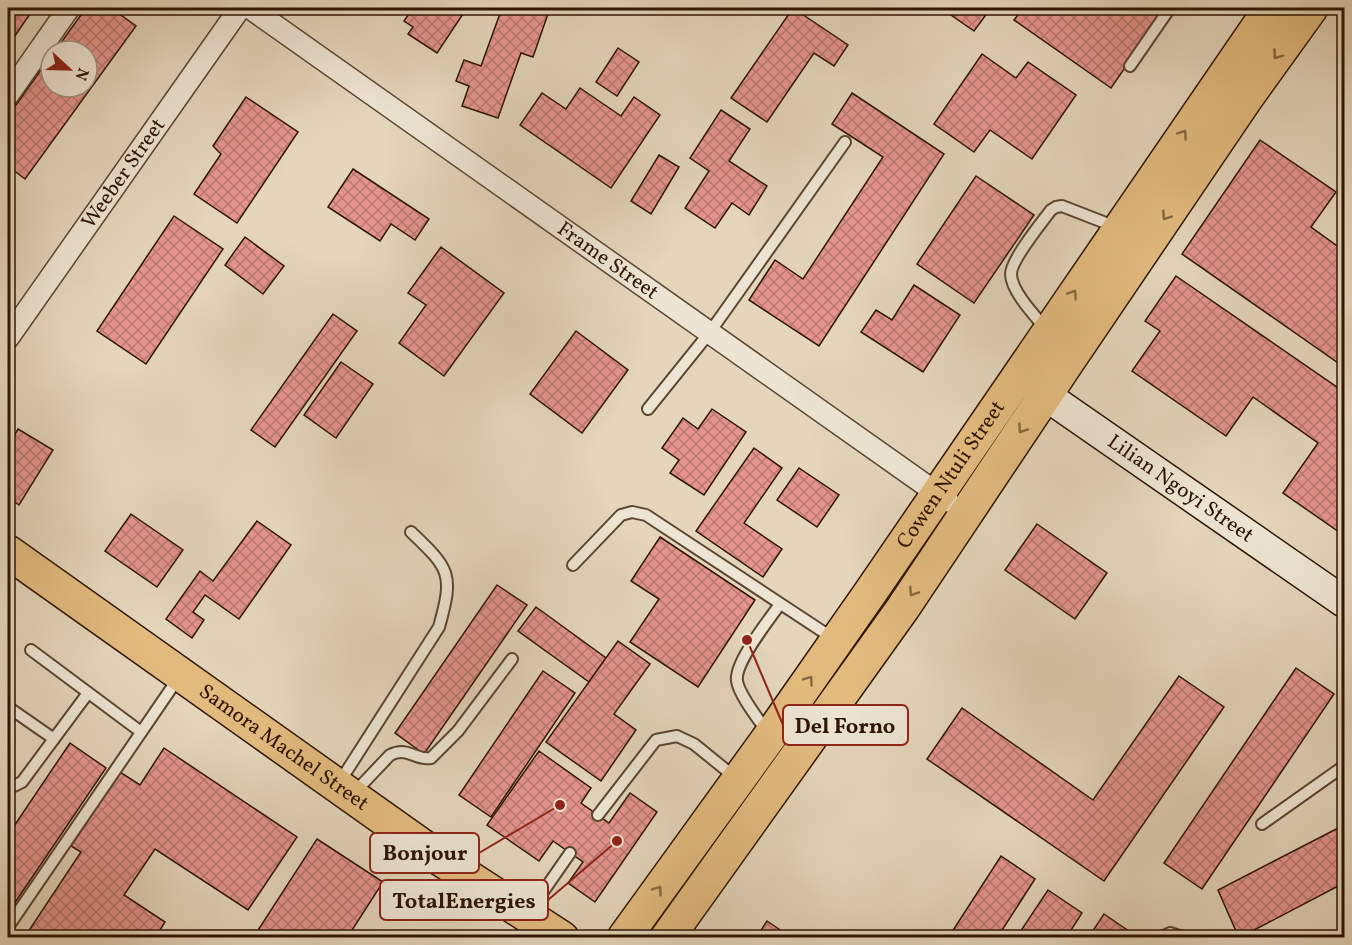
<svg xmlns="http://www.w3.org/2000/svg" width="1352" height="945" font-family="Vollkorn,serif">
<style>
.building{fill:url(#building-cross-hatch);stroke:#2e1503;stroke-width:1.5}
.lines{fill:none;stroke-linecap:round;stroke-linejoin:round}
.service-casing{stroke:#5c4531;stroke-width:14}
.minor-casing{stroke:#5c4531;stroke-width:24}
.secondary-casing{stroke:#2e1503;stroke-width:33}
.primary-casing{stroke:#2e1503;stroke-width:36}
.trunk-casing{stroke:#2e1503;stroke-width:36}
.service{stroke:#ede4d3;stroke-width:10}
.minor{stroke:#ede4d3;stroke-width:21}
.secondary{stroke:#ede4d3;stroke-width:30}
.primary{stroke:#e2ba7e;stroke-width:33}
.trunk{stroke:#e2ba7e;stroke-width:33}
.oneway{stroke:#886840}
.labels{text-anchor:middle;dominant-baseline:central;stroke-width:6;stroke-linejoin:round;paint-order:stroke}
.street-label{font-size:21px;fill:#2e1503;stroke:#ede4d3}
.leader{fill:none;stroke:#8f2418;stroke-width:2}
.callout-dot{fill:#8f2418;stroke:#ede4d3;stroke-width:2}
.callout{fill:#ede4d3;stroke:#8f2418;stroke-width:2}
.callout-label{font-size:22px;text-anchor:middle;font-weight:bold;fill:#2e1503}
</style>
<defs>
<pattern id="building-cross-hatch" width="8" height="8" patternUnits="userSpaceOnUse" patternTransform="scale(1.5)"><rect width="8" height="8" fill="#e4948d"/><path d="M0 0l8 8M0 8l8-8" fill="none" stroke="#b97871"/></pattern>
</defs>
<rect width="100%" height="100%" fill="#e4d5bb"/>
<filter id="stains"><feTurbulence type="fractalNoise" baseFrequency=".00333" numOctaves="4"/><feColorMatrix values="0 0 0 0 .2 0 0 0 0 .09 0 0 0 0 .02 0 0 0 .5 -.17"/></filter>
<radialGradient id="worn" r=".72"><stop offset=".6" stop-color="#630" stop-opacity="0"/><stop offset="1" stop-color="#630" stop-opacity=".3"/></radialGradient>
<g class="building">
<path d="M8,8H34L8,46Z"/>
<path d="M86,8H111L136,26L25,179L8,166V116L51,56V87H87V51H55Z"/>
<path d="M413,8H467L437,53L408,34L413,27L404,21Z"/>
<path d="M502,8H550L533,57L521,53L498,118L462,106L469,86L456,81L464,60L481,66Z"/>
<path d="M793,8L848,45L834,66L814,53L767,122L731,98Z"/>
<path d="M941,8H991L974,31Z"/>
<path d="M1023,8H1153L1162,14L1111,88L1014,20Z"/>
<path d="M618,48L639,62L617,96L596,82Z"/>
<path d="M982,54L1016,78L1028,62L1076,95L1032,159L990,130L974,152L934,124Z"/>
<path d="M580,88L621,116L634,97L660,115L611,188L520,125L542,93L566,109Z"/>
<path d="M852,93L944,154L819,346L749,300L775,260L803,279L883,157L832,124Z"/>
<path d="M246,97L298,132L237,223L194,194L221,154L213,146Z"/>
<path d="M721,110L750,129L729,161L767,186L749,215L732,203L715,228L685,208L709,171L690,158Z"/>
<path d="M1260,140L1336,192L1311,227L1344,251V367L1182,254Z"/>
<path d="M659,155L679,167L651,214L631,201Z"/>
<path d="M353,169L429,219L415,240L391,224L380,241L328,207Z"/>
<path d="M976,176L1034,215L974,303L917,264Z"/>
<path d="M174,216L223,249L146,364L97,331Z"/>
<path d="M245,237L284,266L263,294L225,265Z"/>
<path d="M441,247L504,293L444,376L399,343L426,305L408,293Z"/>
<path d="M1176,276L1344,392V524L1339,532L1283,493L1318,443L1253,397L1226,436L1132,371L1160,331L1145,321Z"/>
<path d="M914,285L960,315L923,372L861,332L876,310L892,320Z"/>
<path d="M333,314L357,331L275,447L251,430Z"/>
<path d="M576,331L628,370L582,433L530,394Z"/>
<path d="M341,362L373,384L336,438L304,415Z"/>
<path d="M712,409L746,432L704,495L670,473L679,460L662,448L683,418L698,429Z"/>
<path d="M18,429L53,450L19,505L8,497V446Z"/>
<path d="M754,448L782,468L744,523L782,549L763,577L696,531Z"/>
<path d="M799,468L839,495L817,527L777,500Z"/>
<path d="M131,514L183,550L157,587L105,551Z"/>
<path d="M257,521L291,545L239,619L205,595L193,612L204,620L192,638L166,619L200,571L213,581Z"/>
<path d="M1037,524L1107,573L1075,619L1005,570Z"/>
<path d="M660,537L755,600L698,687L630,642L659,599L631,581Z"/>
<path d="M497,585L527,605L424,754L395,733Z"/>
<path d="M536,607L606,658L589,682L518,631Z"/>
<path d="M618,641L650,664L614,714L636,730L601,781L546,742Z"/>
<path d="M1296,668L1334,694L1202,889L1164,863Z"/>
<path d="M543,671L575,693L491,817L459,795Z"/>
<path d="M1179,676L1224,707L1104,881L927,759L962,708L1093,800Z"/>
<path d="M70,743L106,768L8,913V835Z"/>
<path d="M164,748L297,837L248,910L155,849L124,895L165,922L155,938H24L81,852L71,846L120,772L140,785Z"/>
<path d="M539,751L591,788L581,803L609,823L630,793L657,812L595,902L568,883L583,862L553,841L539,861L487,825Z"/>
<path d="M1344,825V883L1239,938L1218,890Z"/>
<path d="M317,839L383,882L347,938H253Z"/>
<path d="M1001,856L1035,879L997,938H948Z"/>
<path d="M1048,890L1082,913L1066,938H1016Z"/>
<path d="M1104,914L1139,938H1088Z"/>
<path d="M767,921L792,938H756Z"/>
<path d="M883,931L893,938H878Z"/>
</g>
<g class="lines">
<g class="service-casing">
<g id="service">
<path d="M1130,66L1170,8"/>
<path d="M1046,329C1035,316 1011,291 1011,274C1011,260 1042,222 1051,210L1056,207L1062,206L1116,227"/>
<path d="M648,409L710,332L845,142"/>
<path d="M573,565L621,515L632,512L646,515L834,639"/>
<path d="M31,650L141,732"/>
<path d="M8,707L54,739"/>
<path d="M768,733C759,720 739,695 737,681C734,663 769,620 780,604"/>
<path d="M339,783L439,627C454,574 450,569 411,532"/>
<path d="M8,784L14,786L22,782L88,693"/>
<path d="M353,794L390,755C409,746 415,761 431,758L458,731L512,659"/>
<path d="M598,815L656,740L677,736L694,744L736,778"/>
<path d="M1262,824L1344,766"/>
<path d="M529,912L570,853"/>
<path d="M8,927L179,677"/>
<path d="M1159,938L1170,933L1186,938"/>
</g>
</g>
<g class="minor-casing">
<g id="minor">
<path id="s1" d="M250,8L948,501"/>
<path d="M8,95L69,8"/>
<path id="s2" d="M8,338L240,8"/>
</g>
</g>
<g class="secondary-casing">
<g id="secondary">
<path id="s3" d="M1025,381L1344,602"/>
</g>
</g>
<g class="primary-casing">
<g id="primary">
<path id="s4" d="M8,552L442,860L562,938"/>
</g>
</g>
<g class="trunk-casing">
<g id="trunk">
<path id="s5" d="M624,938L770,736L870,593L1271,8"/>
<path d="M667,938L903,608L1068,361L1247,97L1311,8"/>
</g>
</g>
<use href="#service" class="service"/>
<use href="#minor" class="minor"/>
<use href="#secondary" class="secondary"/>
<use href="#primary" class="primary"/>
<use href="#trunk" class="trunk"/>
</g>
<defs><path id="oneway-chevron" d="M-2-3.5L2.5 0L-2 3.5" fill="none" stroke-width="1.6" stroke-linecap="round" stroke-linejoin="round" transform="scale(1.5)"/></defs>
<g class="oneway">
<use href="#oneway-chevron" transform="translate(1277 55) rotate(125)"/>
<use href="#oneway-chevron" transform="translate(1183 134) rotate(-56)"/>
<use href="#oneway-chevron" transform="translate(1166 216) rotate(124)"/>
<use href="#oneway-chevron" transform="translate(1073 294) rotate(-56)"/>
<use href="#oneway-chevron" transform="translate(1022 429) rotate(124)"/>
<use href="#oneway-chevron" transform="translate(913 592) rotate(123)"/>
<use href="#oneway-chevron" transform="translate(809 680) rotate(-55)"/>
<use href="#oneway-chevron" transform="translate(658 890) rotate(-54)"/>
</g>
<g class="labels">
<g class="street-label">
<text stroke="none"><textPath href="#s2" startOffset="201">Weeber Street</textPath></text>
<text stroke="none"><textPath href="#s1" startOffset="438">Frame Street</textPath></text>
<text stroke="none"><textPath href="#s5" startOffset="567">Cowen Ntuli Street</textPath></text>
<text stroke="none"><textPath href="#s3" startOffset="189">Lilian Ngoyi Street</textPath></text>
<text stroke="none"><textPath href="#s4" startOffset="338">Samora Machel Street</textPath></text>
</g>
</g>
<path class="leader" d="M747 640L783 725M560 805L479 853M617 841L548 900"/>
<g class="callout-dot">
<circle cx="747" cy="640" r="6"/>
<circle cx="560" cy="805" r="6"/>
<circle cx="617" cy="841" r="6"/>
</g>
<g class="callout">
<rect x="783" y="705" width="125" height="40" rx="6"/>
<rect x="370" y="833" width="109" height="40" rx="6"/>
<rect x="380" y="880" width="168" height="40" rx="6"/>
</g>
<g class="callout-label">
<text x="845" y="733">Del Forno</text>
<text x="425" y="860">Bonjour</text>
<text x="464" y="908">TotalEnergies</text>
</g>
<rect width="1352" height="945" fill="none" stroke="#e4d5bb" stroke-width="30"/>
<rect x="9" y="9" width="1334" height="927" fill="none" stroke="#2e1503" stroke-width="3"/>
<rect x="15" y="15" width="1322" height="915" fill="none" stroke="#2e1503" stroke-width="1.5"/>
<g transform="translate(69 69) rotate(112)"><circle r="28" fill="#ede4d3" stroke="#a19180" stroke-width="1.5"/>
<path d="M0-4.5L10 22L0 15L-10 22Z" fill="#8f2418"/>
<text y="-9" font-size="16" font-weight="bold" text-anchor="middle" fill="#2e1503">N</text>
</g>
<rect width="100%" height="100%" filter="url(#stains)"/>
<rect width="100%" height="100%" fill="url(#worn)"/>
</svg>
